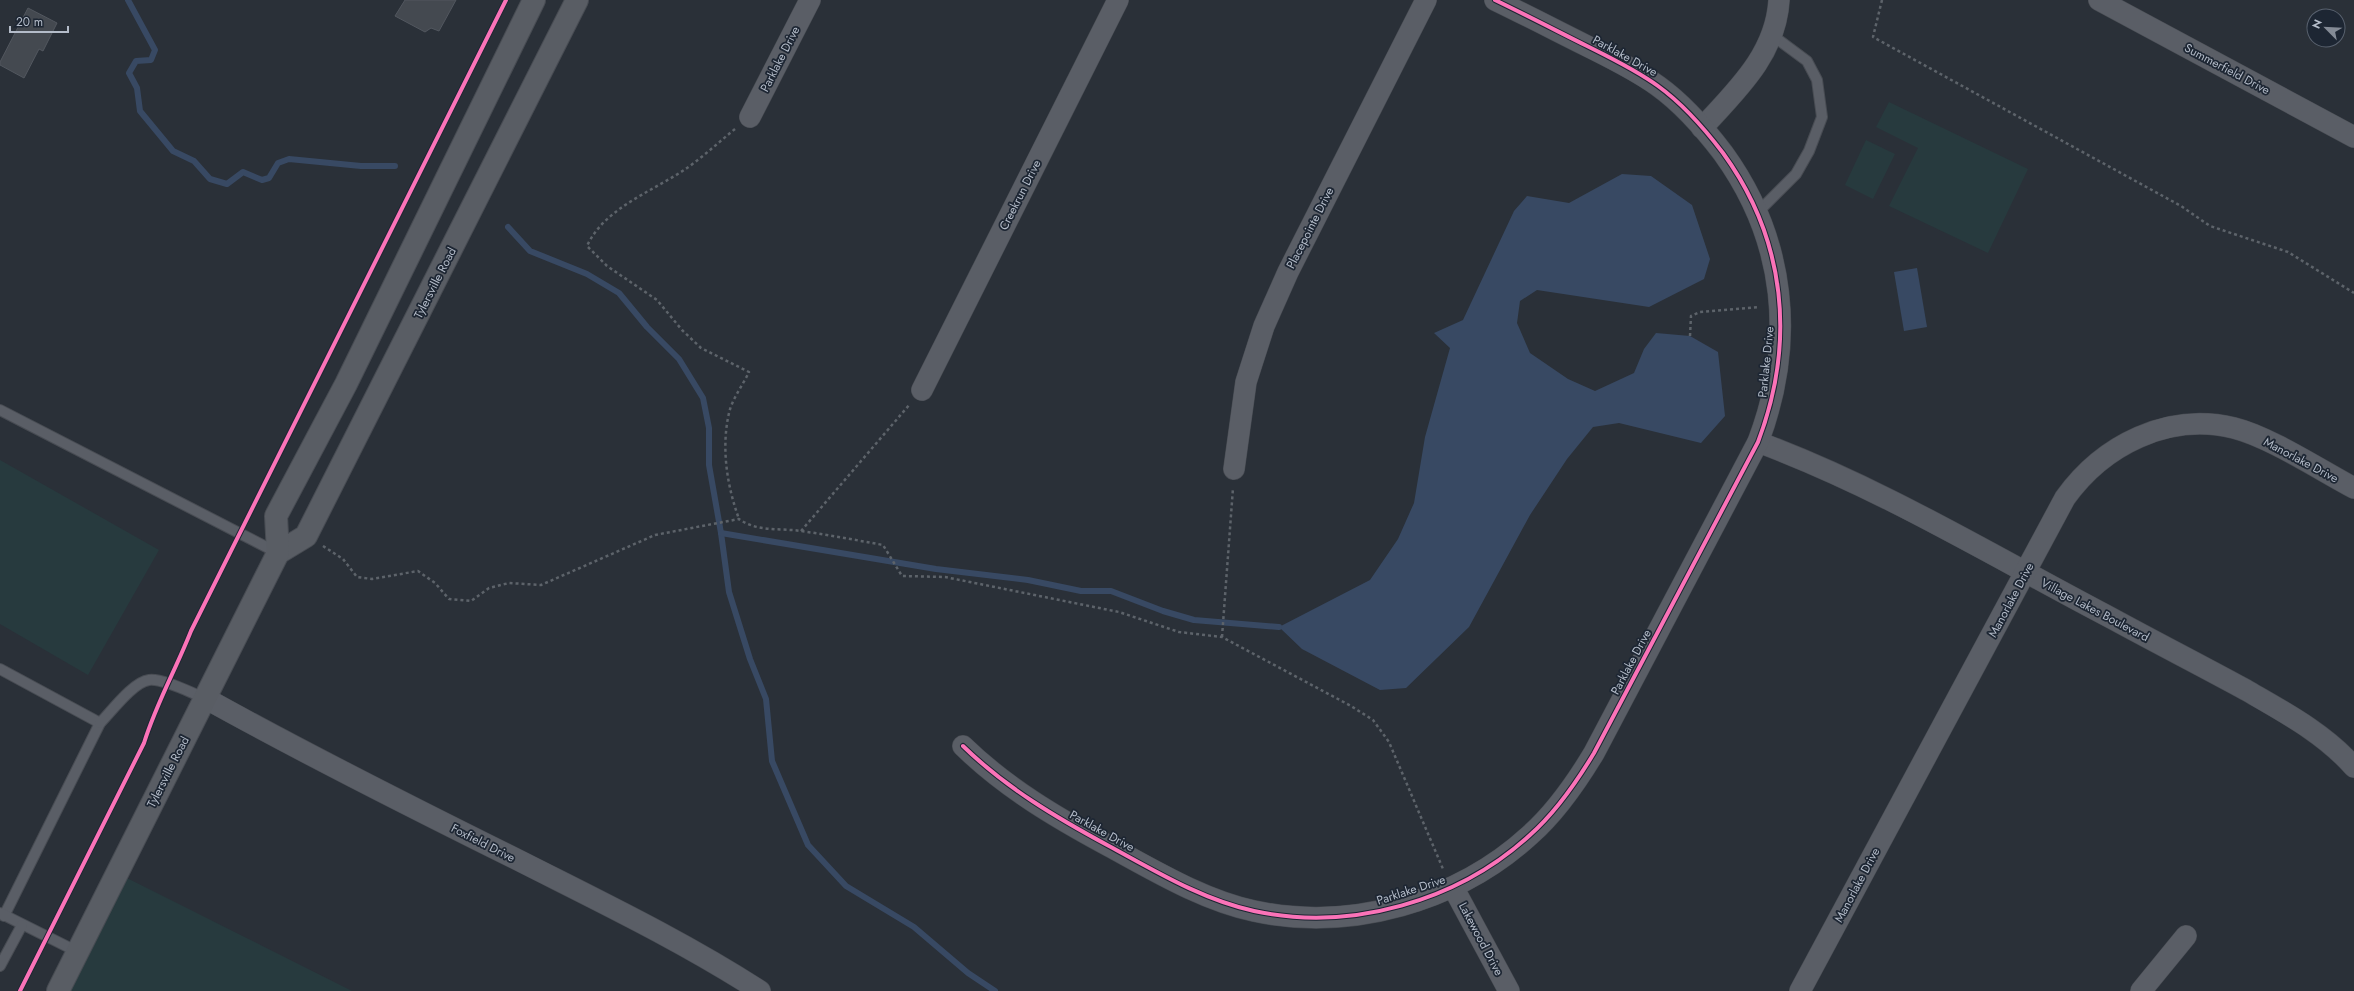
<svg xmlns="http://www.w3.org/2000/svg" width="2354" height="991" font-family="Jost,sans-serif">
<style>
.green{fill:#273a3e}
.water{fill:#384963}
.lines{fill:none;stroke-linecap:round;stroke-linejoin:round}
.stream{stroke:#384963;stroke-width:6}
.building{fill:#444950;stroke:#52575f}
.lane-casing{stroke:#484c53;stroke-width:12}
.street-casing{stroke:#484c53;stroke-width:22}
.secondary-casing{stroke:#484c53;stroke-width:24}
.path{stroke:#5d636a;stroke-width:2.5;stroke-dasharray:3 3;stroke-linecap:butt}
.lane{stroke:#5a5e66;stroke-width:10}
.street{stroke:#5a5e66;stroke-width:21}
.secondary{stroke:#595d64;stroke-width:22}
.cycleway-casing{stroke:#1d2633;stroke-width:6}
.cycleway{stroke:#fb73b8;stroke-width:4}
.labels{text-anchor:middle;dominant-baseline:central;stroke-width:3.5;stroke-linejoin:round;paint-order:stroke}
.street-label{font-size:12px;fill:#b4bcc9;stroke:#1d2633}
</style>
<rect width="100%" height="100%" fill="#2a3038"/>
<g class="green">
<path d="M1889,102L2028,169L1988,253L1889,206L1918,148L1876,127Z"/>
<path d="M1866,140L1895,154L1873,199L1845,185Z"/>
<path d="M0,460L159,550L88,675L0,624Z"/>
<path d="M117,873L352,991H58Z"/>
</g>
<g class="water">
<path d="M1622,174L1651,176L1692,205L1710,259L1704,279L1649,307L1537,290L1520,301L1517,323L1530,353L1568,379L1595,391L1634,373L1644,349L1656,333L1690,336L1718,352L1725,416L1701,443L1619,423L1593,427L1567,459L1530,515L1469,627L1406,688L1380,690L1302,649L1279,627L1370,580L1398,539L1414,503L1425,437L1450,348L1434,333L1463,320L1514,211L1527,196L1569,203Z"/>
<path d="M1917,268L1927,327L1904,331L1894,272Z"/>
</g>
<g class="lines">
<g class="stream">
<path d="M128,0L155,50L151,60L136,61L129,73L137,88L140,111L173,151L194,161L210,179L227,184L243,172L262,180L269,178L278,163L289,159L361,166H395"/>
<path d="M508,227L530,251L587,274L619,293L647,327L679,359L703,398L709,428V465L721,533L729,592L750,659L766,699L772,761L808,845L846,886L914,927L968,973L995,991"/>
<path d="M721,533L936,569L1028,580L1081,591H1111L1163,611L1194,620L1279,627"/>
</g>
</g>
<g class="building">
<path d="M405,0H456L439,31L431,28L425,32L395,16Z"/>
<path d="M28,8L57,23L43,51L39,49L24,78L0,65V62Z"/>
</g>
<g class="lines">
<g class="lane-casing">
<g id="lane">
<path d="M1758,212L1796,174L1809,151L1822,117L1817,80L1807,61L1772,35"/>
<path d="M0,410L278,553"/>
<path d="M0,669L100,723L4,916"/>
<path d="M100,723C111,712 133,682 149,680C163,678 191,693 205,698"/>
<path d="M0,913L78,952"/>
<path d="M0,966L22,925"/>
</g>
</g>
<g class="street-casing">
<g id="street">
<path d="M2099,0L2354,137"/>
<path d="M750,117L810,0"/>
<path d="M1702,128C1737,90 1776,54 1779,0"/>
<path d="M922,390L1118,0"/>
<path d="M1758,442C1882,488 1996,558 2113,619C2157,643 2202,666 2246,690C2284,712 2324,733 2354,767"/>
<path d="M1234,469L1246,382L1264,326L1288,272L1426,0"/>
<path d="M205,698C309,756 415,809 522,862C603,903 684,942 760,991"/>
<path d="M963,746C1006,788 1057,818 1109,846C1155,871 1203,900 1254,911C1351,932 1458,901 1530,835C1556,812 1576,783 1594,753L1758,442C1796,342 1786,240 1723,153C1704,128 1683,104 1658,86C1636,70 1611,58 1587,46C1557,31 1526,15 1495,0"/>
<path d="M1453,887L1509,991"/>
<path d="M1800,991L2065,498C2103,445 2168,412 2234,428C2270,437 2320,470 2354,488"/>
<path d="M2141,991L2186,936"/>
</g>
</g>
<g class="secondary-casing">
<g id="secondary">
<path d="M278,553L306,536L577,0"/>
<path d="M58,991L278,553L276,516L346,384L534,0"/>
</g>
</g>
<g class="path">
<path d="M1882,0L1873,37L2181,206L2210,226L2288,252L2354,293"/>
<path d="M735,129C719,142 704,156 687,168C654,191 605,207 587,246L607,266L657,300L682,330L701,348L749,372C743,385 732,399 729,413C721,448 727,486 739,519"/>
<path d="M1690,336L1691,316L1700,312L1759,307"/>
<path d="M801,531L910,404"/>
<path d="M323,546L343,559L357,577L372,579L418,571L435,583L449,599L471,601L489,588L509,583L541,585L655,535L739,519C757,532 780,528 801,531C829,535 856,540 883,545L902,576L945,577L1119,612L1179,632L1222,637L1351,706L1373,720L1389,742L1443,869"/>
<path d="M1222,637L1233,488"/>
</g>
<use href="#lane" class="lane"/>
<use href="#street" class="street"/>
<use href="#secondary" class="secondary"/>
<g class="cycleway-casing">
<g id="cycleway">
<path d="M963,746C1006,788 1057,818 1109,846C1155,871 1203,900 1254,911C1351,932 1458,901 1530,835C1556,812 1576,783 1594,753L1758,442C1796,342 1786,240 1723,153C1704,128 1683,104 1658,86C1636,70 1611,58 1587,46C1557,31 1526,15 1495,0"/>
<path d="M20,991L144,743C156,704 176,669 191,631L506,0"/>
</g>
</g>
<use href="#cycleway" class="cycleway"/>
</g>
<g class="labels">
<g class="street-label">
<text transform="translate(1625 56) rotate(29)">Parklake Drive</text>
<text transform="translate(780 59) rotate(-63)">Parklake Drive</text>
<text transform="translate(2227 69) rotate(28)">Summerfield Drive</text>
<text transform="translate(1020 195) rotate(-63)">Creekrun Drive</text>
<text transform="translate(1310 228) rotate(-63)">Placepointe Drive</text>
<text transform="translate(435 283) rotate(-63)">Tylersville Road</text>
<text transform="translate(1766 362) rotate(-84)">Parklake Drive</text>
<text transform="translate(2301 460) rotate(28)">Manorlake Drive</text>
<text transform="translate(2011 600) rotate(-62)">Manorlake Drive</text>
<text transform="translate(2095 610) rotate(28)">Village Lakes Boulevard</text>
<text transform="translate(1631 662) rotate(-62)">Parklake Drive</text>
<text transform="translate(168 772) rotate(-63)">Tylersville Road</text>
<text transform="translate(1102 831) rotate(29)">Parklake Drive</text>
<text transform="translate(483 843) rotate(27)">Foxfield Drive</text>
<text transform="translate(1857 885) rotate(-62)">Manorlake Drive</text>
<text transform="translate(1411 890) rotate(-18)">Parklake Drive</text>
<text transform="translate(1481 939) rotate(62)">Lakewood Drive</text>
</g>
</g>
<g transform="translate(2326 28) rotate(294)"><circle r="19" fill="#1d2633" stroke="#59626f"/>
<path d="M0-3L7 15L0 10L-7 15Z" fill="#848b96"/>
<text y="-6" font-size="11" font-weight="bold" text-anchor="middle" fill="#b4bcc9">N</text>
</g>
<path d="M10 26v6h58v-6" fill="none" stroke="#b4bcc9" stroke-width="2"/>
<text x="16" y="26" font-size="12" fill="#b4bcc9" stroke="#1d2633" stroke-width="3" paint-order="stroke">20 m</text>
</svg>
